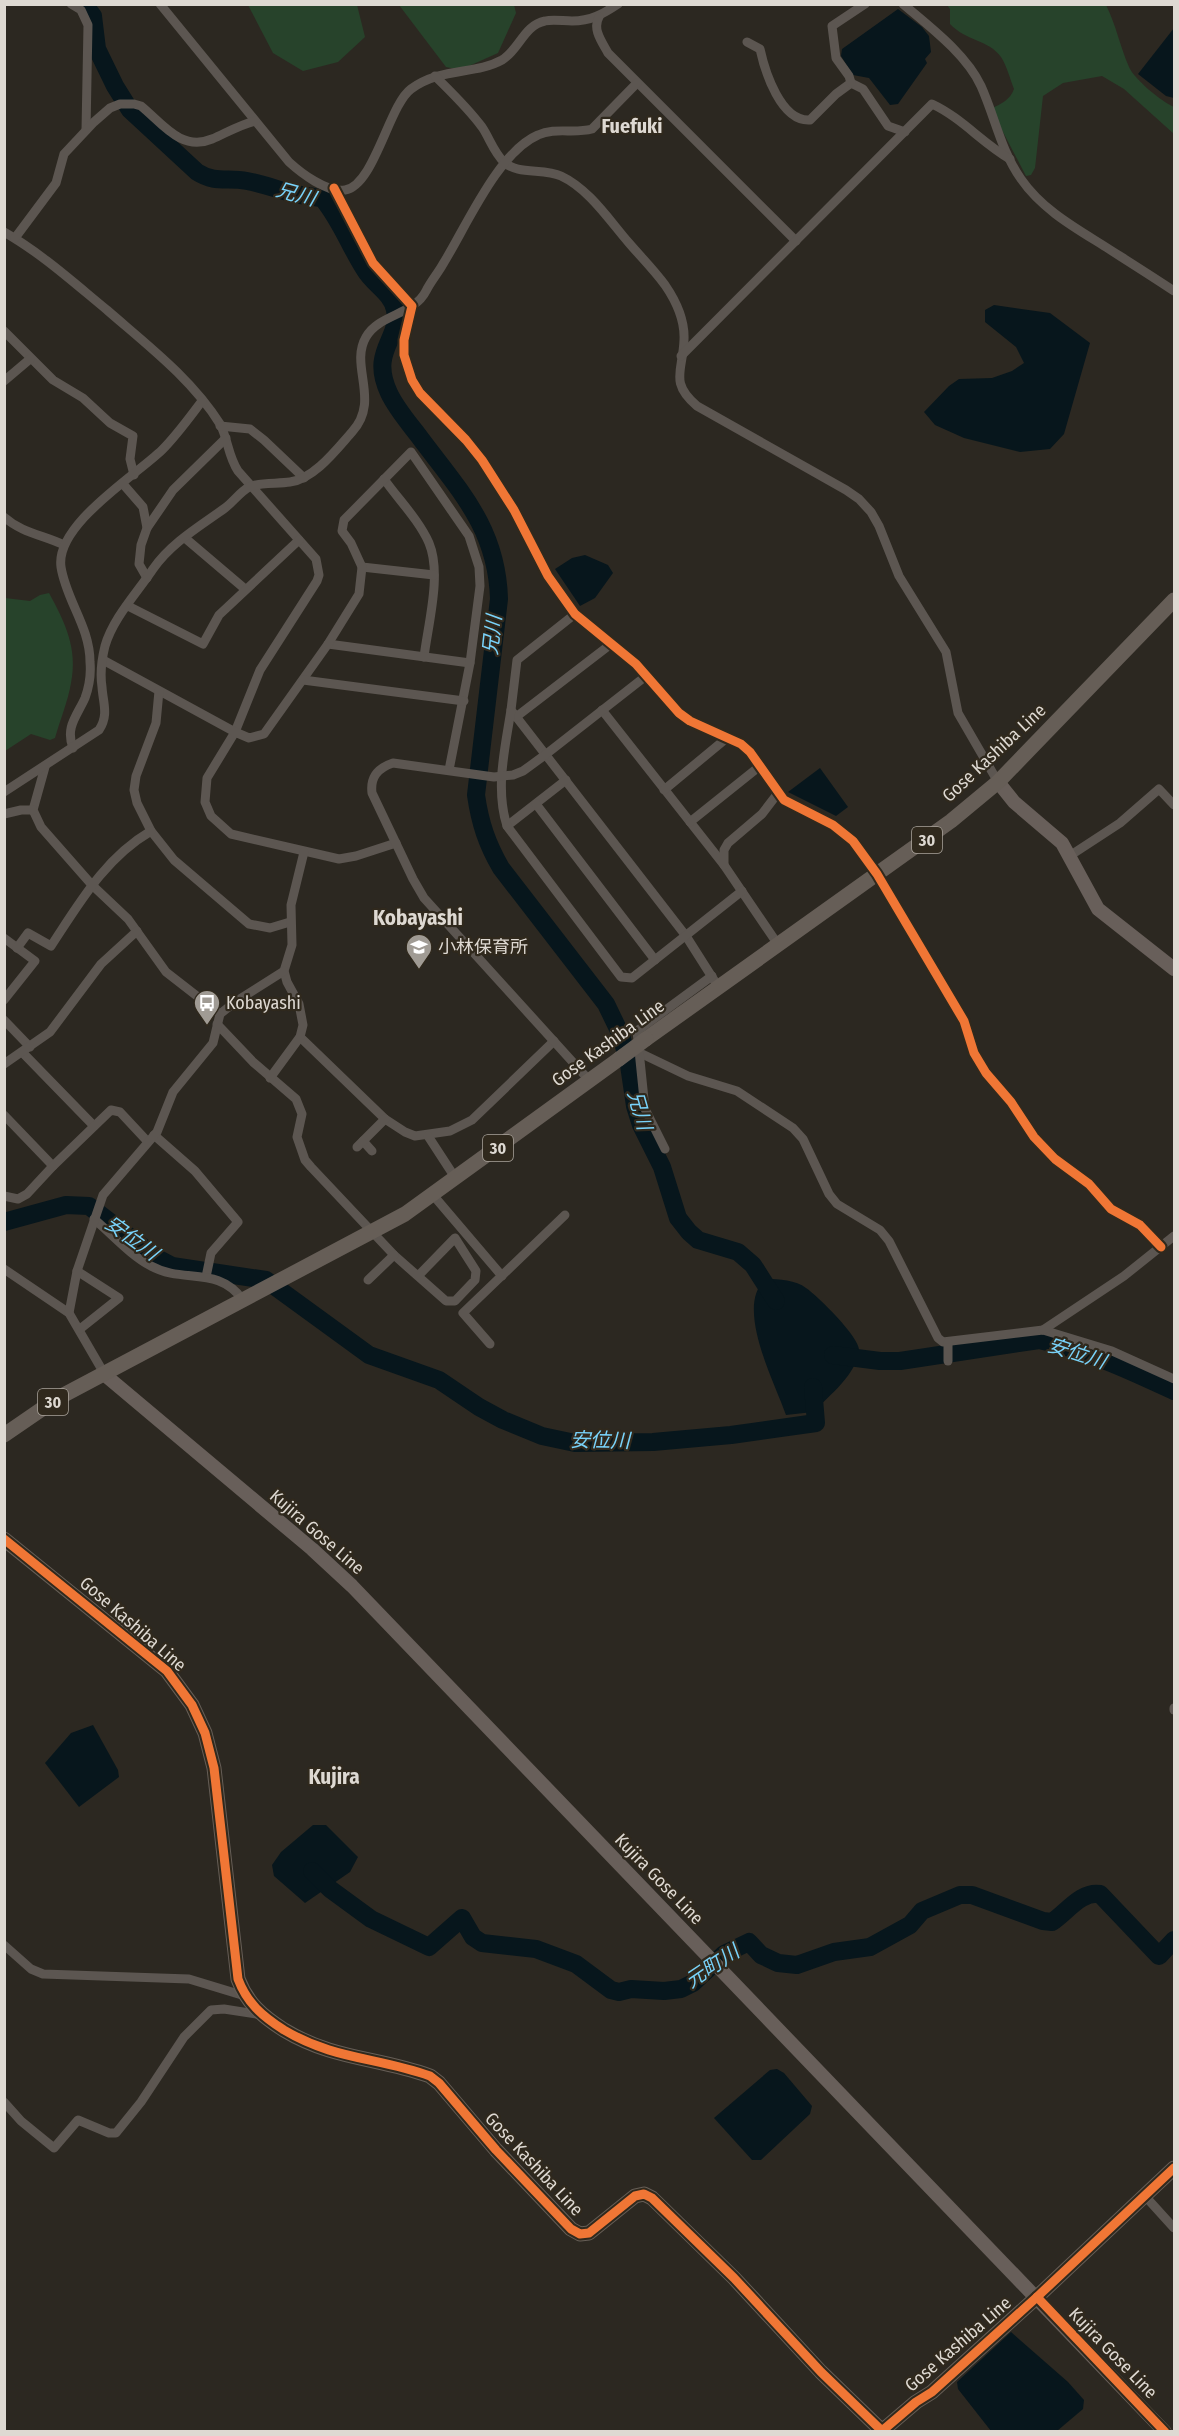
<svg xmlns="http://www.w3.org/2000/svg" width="1179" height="2436" font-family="'Fira Sans Condensed','Noto Sans JP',sans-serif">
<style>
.green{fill:#27432b}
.water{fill:#07161c}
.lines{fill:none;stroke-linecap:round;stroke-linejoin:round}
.river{stroke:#07161c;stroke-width:18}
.street{stroke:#5c5651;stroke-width:9}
.secondary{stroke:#685f5a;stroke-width:14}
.primary{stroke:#665e57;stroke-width:15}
.primary-bridge{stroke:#665e57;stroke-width:15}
.cycleway-casing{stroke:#30291d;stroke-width:13}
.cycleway{stroke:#f07635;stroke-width:9}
.labels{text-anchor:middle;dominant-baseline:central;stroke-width:4.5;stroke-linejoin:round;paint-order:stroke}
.shield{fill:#30291d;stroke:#aaa49c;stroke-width:1.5}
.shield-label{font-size:16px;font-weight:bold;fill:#ded9d2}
.street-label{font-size:18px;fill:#ded9d2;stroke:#30291d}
.poi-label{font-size:18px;fill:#ded9d2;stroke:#30291d;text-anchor:start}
.neighbourhood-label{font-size:20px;font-weight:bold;fill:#ded9d2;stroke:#30291d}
.water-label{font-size:20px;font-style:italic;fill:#79d3fa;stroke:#30291d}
.quarter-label{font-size:21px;font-weight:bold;fill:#ded9d2;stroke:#30291d}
</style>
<rect width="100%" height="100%" fill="#2c2821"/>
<g class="green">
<path d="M984,4L1106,5C1116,25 1120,46 1129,67C1134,79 1162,102 1174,107V134L1124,89L1102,76L1063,83L1043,96L1035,168L1031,175L1026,176L991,109C1002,103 1010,100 1014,89C1010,79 1007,66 1001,57C989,40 966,41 950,24V9L947,5Z"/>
<path d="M248,5H357L365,37L338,62L303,71L273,53Z"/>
<path d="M399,5H514L516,13L498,53L460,70L446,67Z"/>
<path d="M49,593C65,622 78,649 71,683C68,701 60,720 55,738L50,740L31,734L5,751V598L30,601L40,595Z"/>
</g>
<g class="water">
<path d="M898,9L922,27L929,36L931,52L925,59L927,63L898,104L890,105L869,78L853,75L841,56L842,49Z"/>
<path d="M1174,28V98L1166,96L1138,74Z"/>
<path d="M994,305L1050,313L1090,343L1064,434L1050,449L1020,452L964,438L935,425L924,412L949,386L959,379L992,378L1012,371L1024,363L1016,347L985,322V310Z"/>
<path d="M585,555L608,565L613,573L595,598L580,606L555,569L572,558Z"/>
<path d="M820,768L848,807L836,816L788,792Z"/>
<path d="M766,1279C779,1279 796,1280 806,1288C818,1296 860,1338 859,1350C857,1374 829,1396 813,1412L786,1415C774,1381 734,1305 766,1279Z"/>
<path d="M93,1725L118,1770L119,1777L79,1807L45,1763L71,1733Z"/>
<path d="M313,1825H326L358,1857L350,1872L305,1903L274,1876L272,1865L281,1852Z"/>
<path d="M777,2069L784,2073L812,2106L810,2114L761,2160H752L714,2118L770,2070Z"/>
<path d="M1011,2332L1068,2382L1084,2400L1083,2409L1057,2431H991L958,2389L957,2382Z"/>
</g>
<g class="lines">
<g class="river">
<path d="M84,4L93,16L97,49L115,86L130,110L197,172C216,184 227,177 247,181C263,184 276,189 291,193C302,196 313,196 323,199C341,221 350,247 365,270C373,284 392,293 395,310C401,340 369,350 389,393C396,408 408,422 418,435C458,489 497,527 499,599L476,795C480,823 487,844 501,868L606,1004L621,1035L629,1065L635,1106L641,1125L662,1167L678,1218L689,1232L698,1240L738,1252L753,1265L776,1301"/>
<path d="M4,1222L66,1205L89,1206L157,1258L172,1266L266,1280L369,1355L439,1380L479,1407L503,1420L542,1436L575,1443L653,1442L731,1435L816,1423L813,1387"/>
<path d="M833,1355L880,1361H900L1039,1340C1086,1350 1131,1371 1174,1391"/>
<path d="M312,1871L330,1889L371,1919L429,1947L462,1918L473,1937L482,1943L536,1949L576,1964L611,1990L619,1992L631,1989L664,1991L681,1989L693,1983L724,1954L749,1942L761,1955L778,1963L797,1965L834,1952L870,1947L910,1925L922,1911L960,1895H972L1043,1921L1052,1922C1067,1912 1081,1891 1100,1894L1159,1956L1174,1940"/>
</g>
<g class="street">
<path d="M71,4L81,10L88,25L86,130"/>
<path d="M160,4L289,162C301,173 327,193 345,190C374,186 389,105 411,89C441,67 475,75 502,60C519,50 524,25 545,21C553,19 563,21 572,21C591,21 603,14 618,4"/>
<path d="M903,4C930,27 966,54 981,86C995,117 1001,151 1021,179C1041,208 1072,226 1101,244C1126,260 1150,275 1174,291"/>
<path d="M599,17C592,29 602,42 608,53L796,241"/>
<path d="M747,42L760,49C765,72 781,122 810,120L836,94L851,83L863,89L888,126L905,132"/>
<path d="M435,76C451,92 468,108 482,127C489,137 494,153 504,162C517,175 544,168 561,176C589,189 609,220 629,243C641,257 654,270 665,285C676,301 685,320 684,340C683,371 669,382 697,406L846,490L859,499L871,512L879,526L899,576L946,652L958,713L998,782"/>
<path d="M851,83L849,76L836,58L832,26L865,4"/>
<path d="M334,188L373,263L412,306L404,340V355L412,380L420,393L466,440L482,460L514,510L548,576L575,614L636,664L679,713L690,721L741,744L750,752L784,800L833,825L853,841L877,874L964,1021L974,1053L986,1073L1011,1102L1034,1137L1055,1159L1089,1184L1111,1209L1140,1225L1161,1247"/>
<path d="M4,232C41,253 74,283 107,310C146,344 192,379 220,424C228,439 228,456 238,471L316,559L319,575L317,581L260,670L235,732L207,778L205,802L211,816L231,834L339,859L356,856L396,843"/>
<path d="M15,238L56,183L64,154L94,122L110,108L120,104H134L141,106C162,123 181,152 212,139C226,133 239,125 255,121"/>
<path d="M4,331L53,380L83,398L110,423L133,436L130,459L134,475"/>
<path d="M681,356L932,104C962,118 982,143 1010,159"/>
<path d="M4,381L30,359"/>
<path d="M220,426L250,429L264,440L304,478"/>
<path d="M384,479C398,499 419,520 429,543C442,574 428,624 424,657"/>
<path d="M123,484L143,507L147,528L141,545L139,564L147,578"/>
<path d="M4,517C22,533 43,535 64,545"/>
<path d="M147,528L173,490L226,438"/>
<path d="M185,538L245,589"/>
<path d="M362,567L434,575"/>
<path d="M128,606L203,644L219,615L299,540"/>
<path d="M575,614L517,660L511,710L686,936L719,988"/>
<path d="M328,644L470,663"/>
<path d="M103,660L235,732L249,738L264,734L328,644L359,594L362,567L351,543L342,531L344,520L411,452L469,536L479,567L480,586L470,663L449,770"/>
<path d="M303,680L464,701"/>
<path d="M159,691L156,723L136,776L134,790L137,803L151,831L174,860L249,924L270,928L290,922"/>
<path d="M602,710L724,865L779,946"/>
<path d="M516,717L611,644"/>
<path d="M73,748C65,727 77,716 85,698C89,687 91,673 90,662C90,627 66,600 61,567C55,525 135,476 162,450C177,435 189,418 202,401"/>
<path d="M45,767L33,810L41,827L92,885L128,919L166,972L220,1014"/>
<path d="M566,780L507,826L621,977L632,978L742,891"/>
<path d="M664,790L728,737"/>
<path d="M4,792L99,730C109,715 103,703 102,687C100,674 102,658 105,646C113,618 137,593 153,569C171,543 200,526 225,508C233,502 240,492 249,487C259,482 278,484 290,482C314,479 336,450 352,432C381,400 349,366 366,337C379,314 414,315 426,291C431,281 438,273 443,264C466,227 498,152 538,135C555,127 574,134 592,129L637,83"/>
<path d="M536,804L655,960"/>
<path d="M4,814L21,810H33"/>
<path d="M690,822L760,766"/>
<path d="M507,826C495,788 505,749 511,710"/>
<path d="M1071,855L1120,823L1159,789L1174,805"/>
<path d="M724,865V850L728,843L762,814L778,793"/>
<path d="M4,938L35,961L4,1000"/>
<path d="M17,948L28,933L51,946C80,902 105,858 151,831"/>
<path d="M4,1020L30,1047"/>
<path d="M217,1024L253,1062L296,1099L302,1114L297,1137L305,1160L311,1167L394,1255L446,1301H455L475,1280L476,1271L455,1238L418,1276"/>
<path d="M300,1037L385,1119L405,1132L415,1136L450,1131L472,1120L554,1041"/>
<path d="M22,1052L94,1126"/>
<path d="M638,1052L688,1076L737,1091L793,1128L803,1139L829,1194L837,1204L880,1230L889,1241L938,1338L943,1342L1043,1330L1112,1351L1174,1379"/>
<path d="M4,1064L50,1032L101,964L137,931"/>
<path d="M270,1078L300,1037L303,1025L299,1004L287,982L284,971L292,945L291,905L304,852"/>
<path d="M589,1080L424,898L413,879L372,793C370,777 378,768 393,763L494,777L513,775L523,771L545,755L646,676"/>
<path d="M4,1115L53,1166"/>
<path d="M154,1135L195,1171L238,1222L211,1253L206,1277"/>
<path d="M428,1136L456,1179"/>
<path d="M363,1141L372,1151"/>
<path d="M357,1147L385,1119"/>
<path d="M665,1149L645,1109L637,1031L712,976"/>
<path d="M433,1195L502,1276"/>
<path d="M4,1196L18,1199L27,1194L53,1166L111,1110L120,1112L148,1142"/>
<path d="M94,1219C112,1234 130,1255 151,1266C183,1284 218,1265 243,1300"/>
<path d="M4,1269L69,1313L105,1375"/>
<path d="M77,1271L119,1298L80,1329"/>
<path d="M368,1280L394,1255"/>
<path d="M69,1313L77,1271L103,1195L157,1132L173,1092L213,1043L220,1014L235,1002L284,971"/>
<path d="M1043,1330L1124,1276L1174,1236"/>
<path d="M948,1343V1361"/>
<path d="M490,1344L463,1313L565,1215"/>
<path d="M1174,1708V1710"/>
<path d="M4,1945L31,1969L43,1974L189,1979L245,1996"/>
<path d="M4,2102L21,2121L54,2148L78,2120L109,2133H116L141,2102L184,2037L211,2010L224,2009L262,2015"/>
<path d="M1145,2196L1174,2228"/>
</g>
<g class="secondary">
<path d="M998,782L1014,802L1062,843L1098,909L1174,969"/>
<path d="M105,1375L312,1549L352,1586L1165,2432"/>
</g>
<g class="primary">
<path d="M646,1039L951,821L998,782L1174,600"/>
<path d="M4,1435L58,1398L405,1214L619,1059"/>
<path d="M4,1539L167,1671L192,1705L205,1733L214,1768L238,1979C247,2003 262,2016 284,2030C334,2060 377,2057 430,2076L439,2083L496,2150L571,2229L580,2234L589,2233L635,2196L644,2194L652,2198L734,2278L821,2372L882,2431L916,2402L932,2392L1037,2297L1174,2168"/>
</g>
<path class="primary-bridge" d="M619,1059L646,1039"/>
<g class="cycleway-casing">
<g id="cycleway">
<path d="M334,188L373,263L412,306L404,340V355L412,380L420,393L466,440L482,460L514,510L548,576L575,614L636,664L679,713L690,721L741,744L750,752L784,800L833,825L853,841L877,874L964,1021L974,1053L986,1073L1011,1102L1034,1137L1055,1159L1089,1184L1111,1209L1140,1225L1161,1247"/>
<path d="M4,1539L167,1671L192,1705L205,1733L214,1768L238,1979C247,2003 262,2016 284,2030C334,2060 377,2057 430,2076L439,2083L496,2150L571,2229L580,2234L589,2233L635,2196L644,2194L652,2198L734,2278L821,2372L882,2431L916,2402L932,2392L1037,2297L1174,2168"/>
<path d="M1037,2297L1165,2432"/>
</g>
</g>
<use href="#cycleway" class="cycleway"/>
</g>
<defs>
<g id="school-pin" transform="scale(1.35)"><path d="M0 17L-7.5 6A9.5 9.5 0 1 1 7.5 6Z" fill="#a09b94" stroke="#30291d"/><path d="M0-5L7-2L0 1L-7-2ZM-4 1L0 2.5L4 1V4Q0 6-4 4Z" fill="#fff"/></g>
<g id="bus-pin" transform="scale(1.35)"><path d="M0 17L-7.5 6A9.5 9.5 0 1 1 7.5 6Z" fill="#a09b94" stroke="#30291d"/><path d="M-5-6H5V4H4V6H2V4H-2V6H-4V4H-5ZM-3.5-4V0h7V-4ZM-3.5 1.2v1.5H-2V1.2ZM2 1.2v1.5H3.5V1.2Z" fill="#fff"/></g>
</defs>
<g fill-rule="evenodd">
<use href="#school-pin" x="419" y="947"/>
<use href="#bus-pin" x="207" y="1003"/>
</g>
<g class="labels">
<g class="shield">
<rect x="912" y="827" width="30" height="26" rx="4.5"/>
<rect x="483" y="1135" width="30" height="26" rx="4.5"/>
<rect x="38" y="1389" width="30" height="26" rx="4.5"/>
</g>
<g class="shield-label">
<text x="927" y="840">30</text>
<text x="498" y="1148">30</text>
<text x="53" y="1402">30</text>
</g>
<g class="street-label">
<text transform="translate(994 753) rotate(-43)">Gose Kashiba Line</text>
<text transform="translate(608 1043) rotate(-36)">Gose Kashiba Line</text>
<text transform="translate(317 1532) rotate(41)">Kujira Gose Line</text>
<text transform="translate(133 1624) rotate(41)">Gose Kashiba Line</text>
<text transform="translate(659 1879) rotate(46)">Kujira Gose Line</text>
<text transform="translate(534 2164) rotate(47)">Gose Kashiba Line</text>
<text transform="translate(958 2344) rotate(-41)">Gose Kashiba Line</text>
<text transform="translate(1113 2353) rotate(46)">Kujira Gose Line</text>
</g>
<g class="poi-label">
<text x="438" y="947">小林保育所</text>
<text x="226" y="1003">Kobayashi</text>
</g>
<g class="neighbourhood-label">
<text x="632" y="126">Fuefuki</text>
</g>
<g class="water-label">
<text transform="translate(296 194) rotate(15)">兄川</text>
<text transform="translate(492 635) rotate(-84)">兄川</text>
<text transform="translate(640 1110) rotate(74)">兄川</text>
<text transform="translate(132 1238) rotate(36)">安位川</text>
<text transform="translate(1077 1353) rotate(18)">安位川</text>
<text transform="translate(600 1440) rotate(1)">安位川</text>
<text transform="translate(712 1966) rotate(-34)">元町川</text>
</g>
<g class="quarter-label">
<text x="418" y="918">Kobayashi</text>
<text x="334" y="1777">Kujira</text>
</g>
</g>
<rect width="1179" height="2436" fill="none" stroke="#ded9d2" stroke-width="12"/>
</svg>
